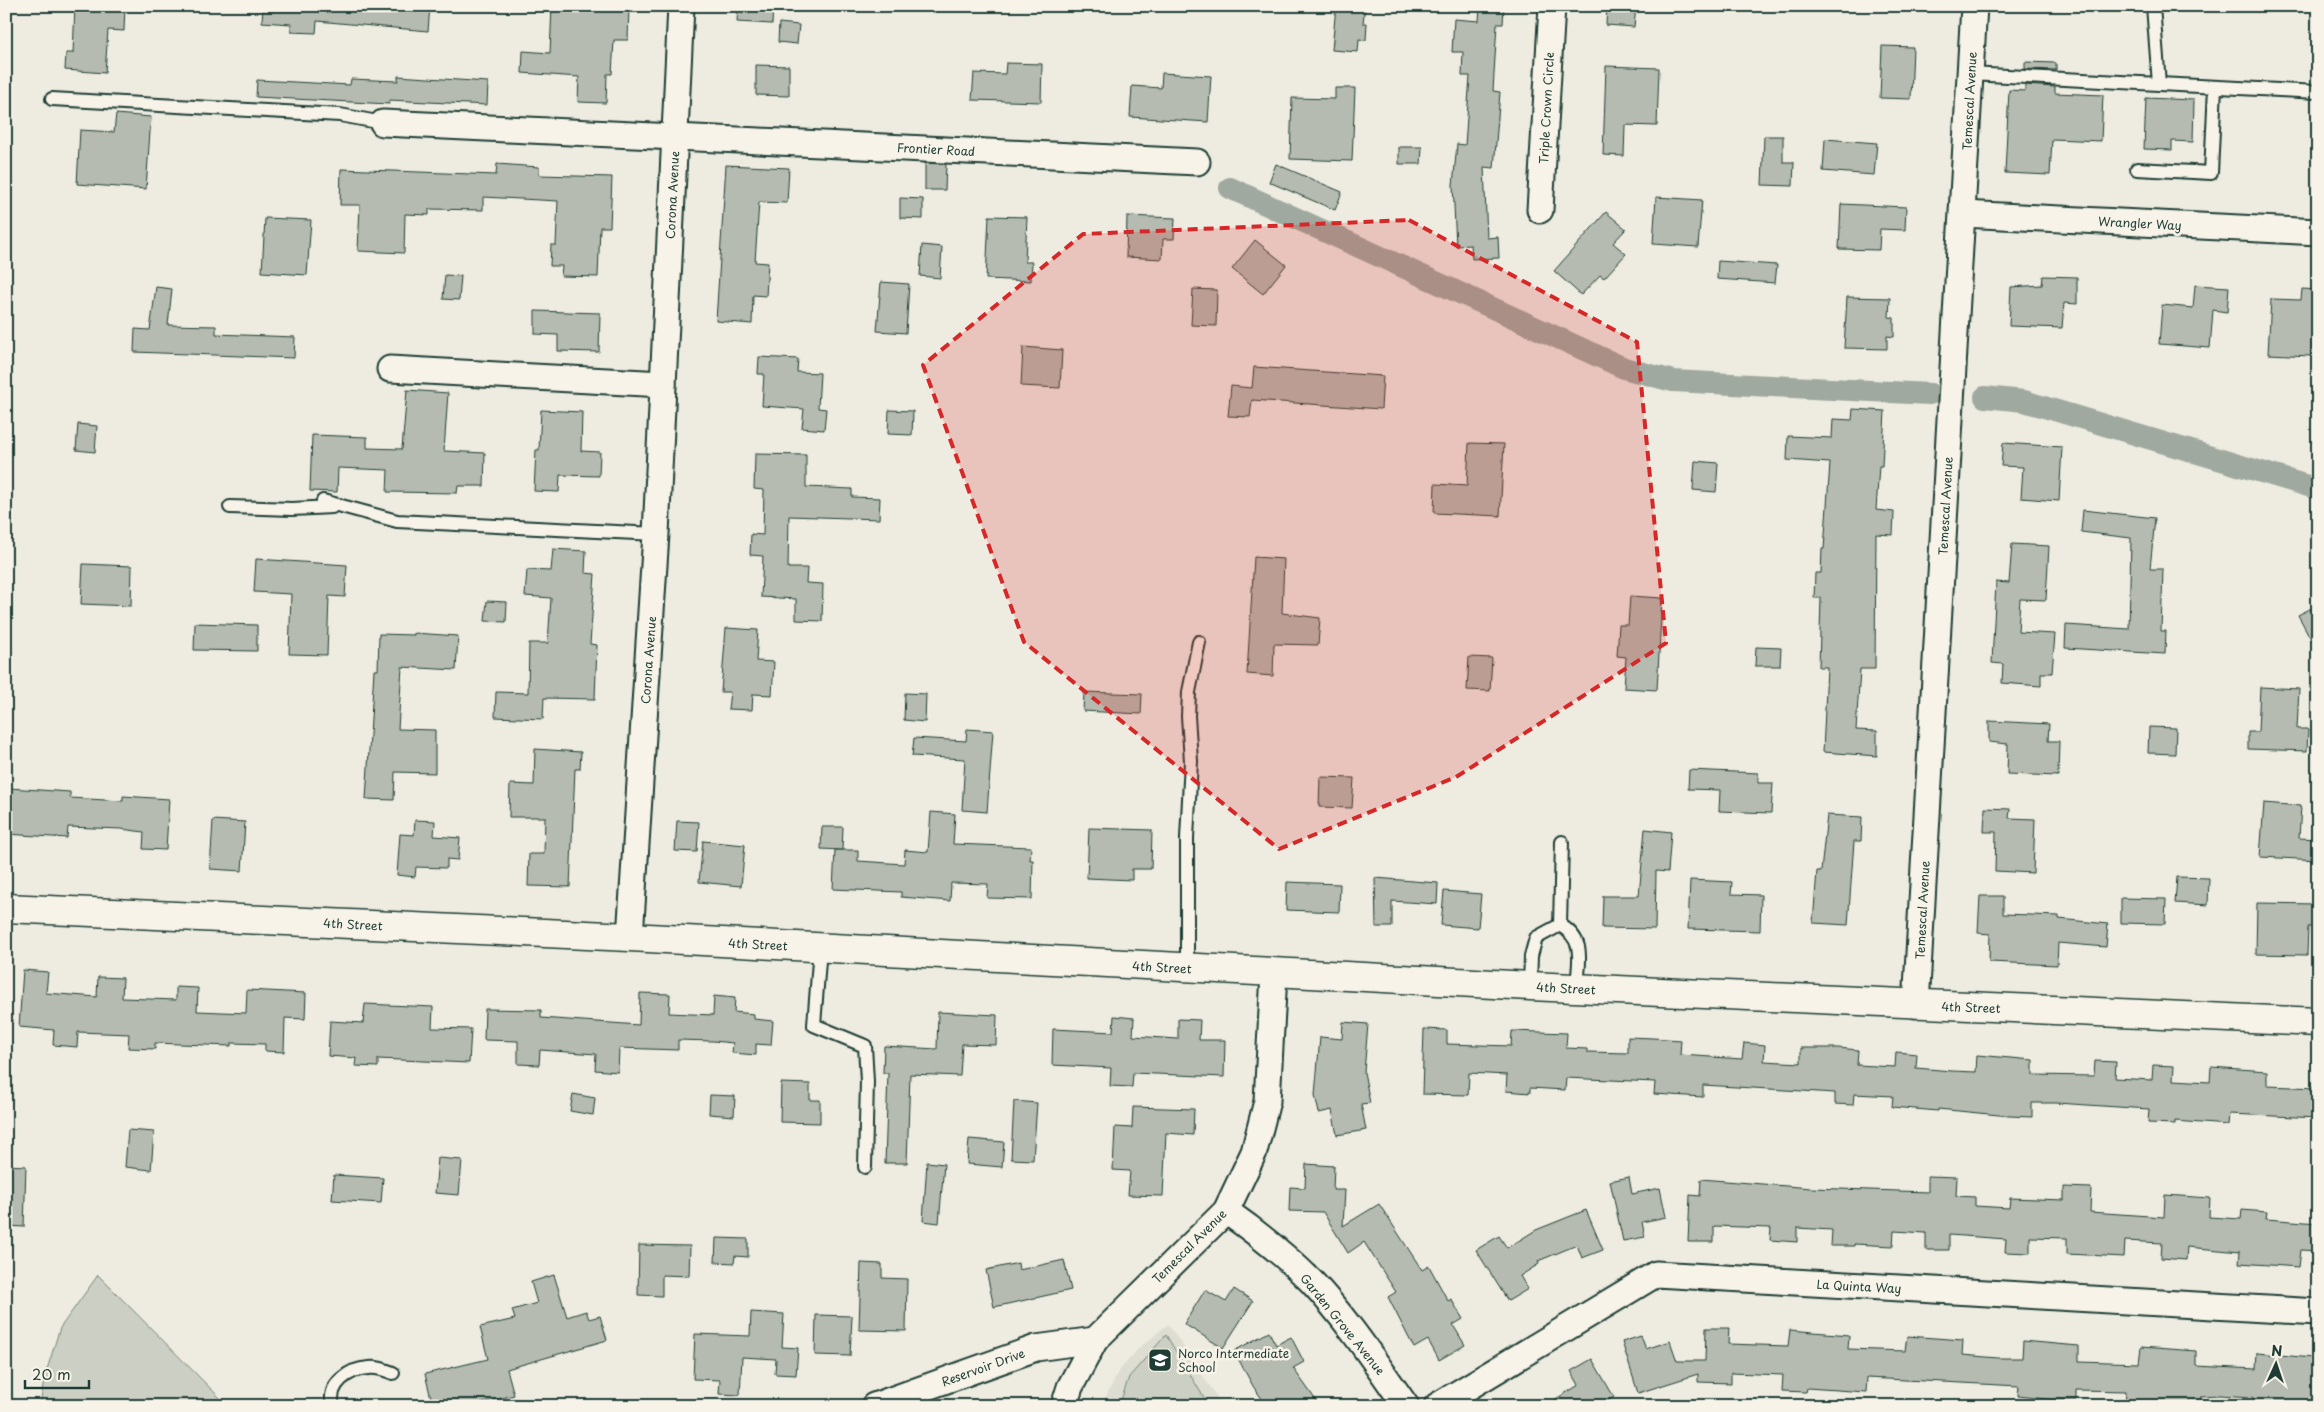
<svg xmlns="http://www.w3.org/2000/svg" width="2324" height="1412" font-family="'Playpen Sans',sans-serif">
<style>
.built{fill:#ddddd2}
.green{fill:#cccfc4;stroke:#76867c}
.lines{fill:none;stroke-linecap:round;stroke-linejoin:round}
.canal{stroke:#9fa99f;stroke-width:22}
.building{fill:#b5bbb0;stroke:#1f3d34}
.service-casing{stroke:#1f3d34;stroke-width:16}
.minor-casing{stroke:#1f3d34;stroke-width:29}
.tertiary-casing{stroke:#1f3d34;stroke-width:31}
.service{stroke:#f7f3e8;stroke-width:12}
.minor{stroke:#f7f3e8;stroke-width:25}
.tertiary{stroke:#f7f3e8;stroke-width:28}
.marked{fill:#d62828;fill-opacity:0.2;stroke:#d62828;stroke-width:4;stroke-dasharray:10 6;stroke-linejoin:round}
.labels{text-anchor:middle;dominant-baseline:central;stroke-width:5;stroke-linejoin:round;paint-order:stroke}
.street-label{font-size:12px;fill:#1f3d34;stroke:#f7f3e8}
.poi-label{font-size:12px;fill:#1f3d34;stroke:#f7f3e8;text-anchor:start}
</style>
<rect width="100%" height="100%" fill="#eeece1"/>
<filter id="ink" filterUnits="userSpaceOnUse"><feTurbulence type="fractalNoise" baseFrequency=".02" numOctaves="2"/><feDisplacementMap in="SourceGraphic" scale="10" xChannelSelector="R" yChannelSelector="G"/><feConvolveMatrix kernelMatrix="1 2 1 2 8 2 1 2 1" color-interpolation-filters="sRGB"/></filter>
<g filter="url(#ink)">
<path class="built" d="M1168,1324L1223,1406H1101L1119,1371L1138,1349Z"/>
<g class="green">
<path d="M98,1275L228,1406H40L44,1379L60,1328Z"/>
<path d="M1166,1335L1209,1406H1119L1129,1377Z"/>
</g>
<g class="lines">
<g class="canal">
<path d="M1230,188L1624,368L1673,381L1930,394"/>
<path d="M1985,397L2024,401L2318,489"/>
</g>
</g>
<g class="building">
<path d="M75,6H125L124,31L108,30L105,73L65,70L66,53H73Z"/>
<path d="M263,6H430L428,31L317,21L316,33L291,32V24L262,22Z"/>
<path d="M552,6H629L628,40H614L612,74H607L606,103L578,102L579,77L522,73L523,51L550,53Z"/>
<path d="M738,6H773L772,24L737,22Z"/>
<path d="M1336,6H1365L1363,23H1367L1366,40L1359,39L1358,52L1332,50Z"/>
<path d="M1480,6H1504L1503,24H1497L1493,91L1500,92L1494,168L1484,167L1487,238L1498,237L1499,258L1472,259L1471,245L1456,246L1453,185L1457,144L1465,145L1470,76H1462L1463,52H1452L1454,19L1479,21Z"/>
<path d="M1607,6H1636L1634,27L1606,25Z"/>
<path d="M779,23L799,25L797,44L778,42Z"/>
<path d="M1882,46L1913,47L1911,99L1880,98Z"/>
<path d="M2025,62L2056,63V70L2025,69Z"/>
<path d="M1006,63L1042,64L1041,102L972,100L974,73L1005,74Z"/>
<path d="M756,65L789,66V96L756,95Z"/>
<path d="M1606,66L1659,68L1657,126L1625,125L1624,156L1603,155Z"/>
<path d="M1162,73L1211,76L1208,122L1130,117L1132,86L1161,88Z"/>
<path d="M398,76L488,82L487,105L389,100V104L256,97L257,80L350,85L351,79L398,81Z"/>
<path d="M2025,85L2055,87V93L2103,95L2101,141L2052,139L2050,175L2005,173L2009,90L2025,91Z"/>
<path d="M1335,88H1355L1352,161L1290,159L1292,98L1335,99Z"/>
<path d="M2146,98L2194,100L2193,142L2172,141V150L2144,149Z"/>
<path d="M116,114L151,117L146,189L77,184L80,130L114,132Z"/>
<path d="M1764,136H1783V162H1794L1793,186L1762,185Z"/>
<path d="M1825,139L1877,143L1874,175L1823,171Z"/>
<path d="M1399,147H1422L1421,164H1399Z"/>
<path d="M925,163L946,164L945,190H925Z"/>
<path d="M497,164L539,167V175L612,177L610,227H600L598,277L561,276L562,266H550L551,245H556L558,201L483,197V210L429,209V215L405,214L404,253L358,251L360,205H340L341,169L496,175Z"/>
<path d="M1276,164L1342,192L1335,210L1269,182Z"/>
<path d="M726,165L789,168L787,203L759,202L755,262L768,263L766,296L753,295L752,324L716,321Z"/>
<path d="M1656,197L1702,200L1698,247L1653,244Z"/>
<path d="M900,198L923,199V219L900,218Z"/>
<path d="M1841,204L1906,207L1905,230L1880,229L1879,250L1839,249Z"/>
<path d="M1606,212L1626,229L1613,243L1626,254L1604,278L1600,275L1581,295L1554,271Z"/>
<path d="M989,216L1027,217L1025,262H1032L1031,281L986,279Z"/>
<path d="M1127,216L1175,218L1174,239H1163L1162,259L1126,257Z"/>
<path d="M265,218L311,220L307,275L262,272Z"/>
<path d="M1255,240L1286,265L1263,294L1232,269Z"/>
<path d="M922,245L942,247L940,278L920,276Z"/>
<path d="M1718,261L1777,265L1775,283L1717,279Z"/>
<path d="M445,275L461,276L459,300L443,299Z"/>
<path d="M2043,276L2077,277V304L2064,303L2062,328L2009,326L2011,287L2042,285Z"/>
<path d="M881,282L909,284L906,333L877,331Z"/>
<path d="M2195,285L2229,287L2227,312L2213,310L2210,348L2159,344L2162,305L2193,308Z"/>
<path d="M156,287L172,289L168,325L216,326V334L295,337L294,358L134,352L135,329L150,330Z"/>
<path d="M1193,289L1217,290L1216,326L1191,325Z"/>
<path d="M2302,289L2318,290V341H2312L2311,356L2268,354L2271,299L2301,300Z"/>
<path d="M1847,297L1890,298L1889,317L1894,318V337L1887,336V349L1844,348Z"/>
<path d="M535,311L600,313L599,352L558,351V335L535,334Z"/>
<path d="M1023,347L1062,350L1060,388L1021,386Z"/>
<path d="M759,357L798,359L797,372L820,373L818,408L826,409L824,430L802,428L804,409L762,406L764,374H758Z"/>
<path d="M1254,367L1383,376L1381,409L1252,400L1250,417L1228,416L1231,386L1252,388Z"/>
<path d="M407,390L448,393L444,451L485,453L484,486H458L457,493L387,492L388,470L338,468L337,492L310,491L312,435L367,437V448L402,449Z"/>
<path d="M1853,409L1885,411L1882,466H1879L1876,510L1894,512L1893,535L1876,534L1875,669H1860L1856,730L1877,731V756L1823,752L1827,667H1819L1821,598H1814L1815,573H1821L1822,549H1824L1830,463L1787,460L1788,436L1832,438L1833,419L1852,420Z"/>
<path d="M541,410L582,412L581,451L600,452L599,476L560,475L559,492L534,491L536,450H539Z"/>
<path d="M889,410L913,411L912,435L888,434Z"/>
<path d="M78,424L97,426L95,452L76,450Z"/>
<path d="M1469,443L1504,444L1500,516L1434,513L1435,484L1467,486Z"/>
<path d="M2003,443L2062,447L2059,501L2021,498L2023,467L2001,466Z"/>
<path d="M755,454L806,455V487L852,489V497L880,498L879,519L789,516L788,568H807L806,583L823,584L822,621L796,620V599L761,597L763,556L750,555L751,534L763,535L764,490L754,489Z"/>
<path d="M1695,461L1718,463L1716,492L1693,490Z"/>
<path d="M2083,510L2155,518L2150,569H2163L2161,631H2166L2165,654L2065,648L2066,625L2129,629L2131,538L2081,532Z"/>
<path d="M2012,544L2049,546L2046,600L2020,599L2018,632L2055,634L2052,673H2041V686L2002,683L2003,664L1992,663L1996,582L2009,583Z"/>
<path d="M553,549L586,551L585,573L595,574L590,644L597,645L595,699L544,698L543,719L495,717L496,692L528,693L529,643H548L551,598L525,596L527,570L551,571Z"/>
<path d="M1254,557L1284,559L1282,613L1320,618L1318,645L1274,644L1273,676L1247,674Z"/>
<path d="M256,559L347,565L345,597L329,596L327,655L289,654L291,594L254,592Z"/>
<path d="M83,564L132,566L131,606L81,604Z"/>
<path d="M1630,596L1662,598L1657,690L1624,688L1626,657L1617,656L1619,625H1628Z"/>
<path d="M487,601L507,602L506,622L485,621Z"/>
<path d="M2318,605V652L2298,615Z"/>
<path d="M195,623L257,625V651L194,650Z"/>
<path d="M726,628L758,630L756,661L774,662L772,695L753,694L752,710L728,709L730,692H721Z"/>
<path d="M414,633L458,636L456,670L402,667L398,729L435,730V773L395,772L394,800L366,799L374,670H378L379,634L414,635Z"/>
<path d="M1756,647L1781,648L1780,666H1755Z"/>
<path d="M1469,657L1492,658L1490,691L1467,690Z"/>
<path d="M2260,687L2299,689L2297,729H2308L2307,751L2248,749V732H2258Z"/>
<path d="M1084,692L1142,694L1141,714L1083,711Z"/>
<path d="M905,693L926,694L925,722L904,720Z"/>
<path d="M1989,721L2049,724L2048,741H2059L2058,776L2007,774L2008,744L1989,742Z"/>
<path d="M2149,727L2176,728L2175,754L2148,753Z"/>
<path d="M967,729L993,731L987,812L962,810L965,759L912,756L914,738L966,741Z"/>
<path d="M535,749L581,752L580,769H575L570,887L528,886L529,854H544L545,817H509L510,784L534,785Z"/>
<path d="M1689,770L1758,773V783H1773L1771,813L1719,811L1720,790L1688,789Z"/>
<path d="M1320,777L1354,778L1352,808L1319,807Z"/>
<path d="M9,788L70,792V798L123,801V796L169,799L166,850L143,849L144,832L121,829L68,827L67,838L7,834Z"/>
<path d="M2264,803L2301,806L2299,838L2318,839V860L2260,857Z"/>
<path d="M1985,808L2010,809L2009,818L2035,819L2033,873L1995,871L1996,832H1984Z"/>
<path d="M931,812L955,814L953,844L1031,847L1030,860H1033L1032,899L987,898L988,884L951,883L950,901L901,897V892L833,889L835,850H858V861L904,864L905,850L928,852Z"/>
<path d="M1827,815L1862,817L1861,841H1854L1848,925L1813,923L1817,871H1821Z"/>
<path d="M213,820L245,822L242,871L210,869Z"/>
<path d="M415,820L435,821L434,836L460,838L458,860L447,859V868L416,867L415,877L397,875L400,834L414,835Z"/>
<path d="M677,821L699,822L697,852L675,851Z"/>
<path d="M822,827H843L842,850L821,849Z"/>
<path d="M1089,828L1152,830L1151,869H1132V880L1087,878Z"/>
<path d="M1645,829L1671,832L1668,872L1656,871L1655,929L1602,928L1603,896H1639Z"/>
<path d="M703,841L745,845L741,886L699,882Z"/>
<path d="M2177,877L2209,878L2208,905L2175,903Z"/>
<path d="M1375,878L1438,883L1437,904L1392,901V927H1376Z"/>
<path d="M1690,880L1732,882L1731,894L1761,895L1760,931L1688,929Z"/>
<path d="M1287,882L1340,884L1339,912L1286,910Z"/>
<path d="M1444,891L1481,894L1478,928L1441,925Z"/>
<path d="M1980,896H2003V914L2059,916V919L2108,924L2106,947L2058,943L2057,965L1989,962L1990,934L1978,933Z"/>
<path d="M2121,898L2166,899L2165,924L2121,923Z"/>
<path d="M2257,903L2318,904V927H2308L2307,955L2256,954Z"/>
<path d="M23,970L48,972L46,993L97,997L98,977L123,978L122,998L176,1000V987L198,988L197,1011L246,1013L247,990L306,993L305,1019L285,1018L284,1052L265,1051V1044L231,1043V1046L155,1043V1049L128,1048L129,1034L78,1032L77,1047L53,1045L54,1030L19,1027Z"/>
<path d="M640,993L670,994L669,1013L713,1015L714,996L735,998L734,1012L754,1014V1019L773,1021L771,1045L756,1044V1055L732,1053L733,1043L713,1041L678,1040V1050L619,1048L618,1072L595,1070L596,1054L540,1050L539,1065L518,1064V1041L484,1040L485,1009L541,1010V1018L639,1025Z"/>
<path d="M365,1004L433,1007L432,1028L471,1029L469,1063L378,1059V1067L355,1066L356,1058L328,1056L330,1021L363,1023Z"/>
<path d="M938,1012L997,1015L996,1045L962,1044L960,1076L910,1074L907,1163H885L888,1073H883L884,1046L937,1049Z"/>
<path d="M1114,1016L1134,1018L1133,1036L1178,1039V1019L1200,1020L1199,1040H1225L1224,1077L1133,1073L1132,1087L1110,1086L1111,1068L1052,1065L1053,1029L1113,1032Z"/>
<path d="M1343,1022L1368,1024L1364,1072L1370,1103L1361,1104L1366,1130L1337,1135L1332,1110L1319,1113L1315,1095L1320,1037L1342,1039Z"/>
<path d="M1424,1029L1447,1030V1044L1511,1046L1512,1031L1567,1033L1566,1048L1587,1049V1052L1628,1053V1037L1653,1038L1681,1040L1680,1055L1742,1059L1744,1043L1765,1045L1764,1061L1801,1063V1048H1838L1858,1050L1857,1065L1895,1067L1896,1052L1917,1054L1916,1068L1952,1071L1976,1072L1977,1055L2033,1060V1075L2094,1076L2095,1061L2116,1062L2115,1078L2152,1080L2153,1065L2174,1066L2173,1080L2210,1082L2211,1067L2267,1071V1086L2318,1088V1118L2229,1114L2228,1125L2175,1121V1124L2148,1123L2149,1109L2056,1103H2032V1117L2009,1116L1938,1109V1111L1892,1107L1893,1096L1854,1094L1853,1105L1835,1104V1093L1703,1085V1097L1654,1094L1655,1082L1566,1078L1565,1090L1530,1088V1093L1506,1091L1507,1075L1469,1073L1468,1095L1422,1094Z"/>
<path d="M781,1083L810,1084V1100H820V1123L780,1122Z"/>
<path d="M573,1094L595,1098L593,1115L570,1111Z"/>
<path d="M710,1095L735,1096L734,1116L709,1114Z"/>
<path d="M1014,1101L1037,1103L1033,1160L1011,1159Z"/>
<path d="M1133,1107L1194,1109L1193,1135L1166,1133L1163,1196L1128,1195L1130,1171L1113,1170L1115,1127L1132,1128Z"/>
<path d="M128,1130L154,1132L151,1170L125,1167Z"/>
<path d="M969,1139L1004,1142L1002,1167L967,1164Z"/>
<path d="M438,1158L462,1160L459,1195L435,1193Z"/>
<path d="M927,1162L944,1164L939,1223L923,1221Z"/>
<path d="M1306,1164L1334,1166L1333,1190H1345L1343,1226L1379,1204L1422,1270L1429,1266L1448,1301L1451,1299L1463,1319L1453,1325L1465,1345L1439,1360L1428,1340L1414,1348L1388,1297L1396,1292L1364,1242L1348,1253L1323,1212L1289,1211L1290,1187L1305,1188Z"/>
<path d="M6,1165L26,1166L24,1227L6,1226Z"/>
<path d="M334,1175L383,1178L381,1203L332,1200Z"/>
<path d="M1928,1176L1957,1177L1956,1196L1975,1197V1206L2009,1208L2010,1198L2064,1200V1187L2091,1188L2090,1212L2164,1217L2165,1195L2210,1198L2209,1217L2241,1219L2242,1210L2267,1212L2266,1219L2318,1223V1251L2301,1250L2299,1267L2239,1263L2240,1252L2187,1247L2186,1260L2161,1258L2162,1243L2125,1241L2124,1257L2067,1254V1238L2030,1237V1253L2005,1252L2006,1239L1949,1235V1250H1926V1233L1894,1231L1893,1246L1854,1244V1246H1831L1832,1230L1797,1228V1242L1770,1240L1771,1228L1714,1226V1242H1688L1690,1195L1700,1196L1701,1179L1811,1188L1928,1192Z"/>
<path d="M1629,1177L1632,1194L1660,1188L1666,1217L1642,1222L1645,1237L1623,1241L1610,1181Z"/>
<path d="M1586,1210L1603,1250L1582,1258L1577,1245L1538,1261L1539,1264L1520,1276L1528,1289L1508,1301L1476,1250L1499,1236L1507,1248L1536,1230Z"/>
<path d="M716,1238L748,1239V1257L735,1256L734,1263L715,1262Z"/>
<path d="M639,1245L690,1246L689,1276L662,1275V1296L638,1295Z"/>
<path d="M1064,1260L1071,1290L994,1307L986,1270L1018,1263L1019,1270Z"/>
<path d="M861,1263L882,1264V1278L907,1279L906,1331L859,1330Z"/>
<path d="M554,1275L567,1317L586,1311L589,1319L600,1316L607,1340L507,1369L514,1395L471,1406H433L425,1374L488,1359L480,1327L515,1319L512,1310L537,1303L531,1282Z"/>
<path d="M1234,1289L1253,1301L1223,1348L1184,1324L1205,1290L1226,1302Z"/>
<path d="M751,1312L784,1314L782,1347L798,1348L796,1375L775,1374L776,1359L742,1357L740,1395L719,1394L720,1380L693,1379L695,1334L750,1336Z"/>
<path d="M816,1315L852,1316L850,1356L815,1355Z"/>
<path d="M1706,1328H1729L1728,1344L1788,1346L1790,1330L1849,1335L1848,1349L1905,1351L1907,1336L1963,1340L1962,1355L1998,1358H2022L2023,1341L2079,1346V1361L2139,1363L2141,1347L2196,1351V1366L2256,1369L2257,1353L2313,1358V1373H2318V1402L2275,1401V1406H2252L2253,1397L2219,1395L2201,1396L2200,1406H2125L2126,1391L2076,1390V1400H2056L2018,1396L2019,1386L1867,1378L1866,1392L1807,1388L1806,1392L1782,1391L1783,1375L1731,1373V1383L1698,1382V1374L1638,1393L1622,1342L1641,1336L1646,1349L1670,1341L1677,1361H1705Z"/>
<path d="M1269,1332L1276,1345L1291,1337L1304,1362L1293,1368L1320,1406H1267L1253,1386L1234,1351Z"/>
<path d="M1592,1359L1614,1397L1599,1406H1544L1579,1385L1571,1371Z"/>
</g>
<g class="lines">
<g class="service-casing">
<g id="service">
<path d="M1970,74L2159,84L2153,6"/>
<path d="M2159,84L2318,92"/>
<path d="M52,99L340,115L383,123"/>
<path d="M2137,169L2211,173L2215,87"/>
<path d="M323,501L397,521L656,534"/>
<path d="M230,507L292,509L332,507"/>
<path d="M1562,842L1560,925C1587,941 1578,961 1577,989"/>
<path d="M820,948L814,1025L865,1046L867,1081L865,1167"/>
<path d="M1187,969V838L1191,761L1188,716L1189,692L1199,642"/>
<path d="M1530,986L1531,956L1536,938L1560,925"/>
<path d="M333,1406C327,1384 349,1369 369,1368C378,1367 385,1370 393,1373"/>
</g>
</g>
<g class="minor-casing">
<g id="minor">
<path d="M383,123L1197,162"/>
<path d="M1540,210L1552,6"/>
<path d="M1963,214L2318,232"/>
<path d="M390,369L663,384"/>
<path d="M630,937L656,534L681,6"/>
<path d="M1916,1005L1974,6"/>
<path d="M1226,1211C1256,1232 1285,1255 1311,1281C1346,1318 1377,1365 1406,1406"/>
<path d="M874,1406L1036,1348L1095,1340"/>
<path d="M1064,1406L1070,1387L1095,1340L1226,1211L1254,1152L1267,1101L1274,974"/>
<path d="M1437,1406L1656,1274L2318,1312"/>
</g>
</g>
<g class="tertiary-casing">
<path id="tertiary" d="M6,908L630,937L1530,986L2318,1022"/>
</g>
<use href="#service" class="service"/>
<use href="#minor" class="minor"/>
<use href="#tertiary" class="tertiary"/>
</g>
</g>
<path class="marked" d="M1409,220L1637,342L1666,643L1456,777L1279,849L1024,642L923,365L1083,234Z"/>
<defs>
<g id="school-square" transform="scale(1.25)"><rect x="-9" y="-9" width="18" height="18" rx="4" fill="#1f3d34" stroke="#f7f3e8"/><path d="M0-5L7-2L0 1L-7-2ZM-4 1L0 2.5L4 1V4Q0 6-4 4Z" fill="#fff"/></g>
</defs>
<g fill-rule="evenodd">
<use href="#school-square" x="1160" y="1360"/>
</g>
<g class="labels">
<g class="street-label">
<text transform="translate(1969 101) rotate(-87)">Temescal Avenue</text>
<text transform="translate(1546 108) rotate(-87)">Triple Crown Circle</text>
<text transform="translate(936 149) rotate(3)">Frontier Road</text>
<text transform="translate(672 195) rotate(-87)">Corona Avenue</text>
<text transform="translate(2140 223) rotate(3)">Wrangler Way</text>
<text transform="translate(1945 506) rotate(-87)">Temescal Avenue</text>
<text transform="translate(648 660) rotate(-86)">Corona Avenue</text>
<text transform="translate(1922 910) rotate(-87)">Temescal Avenue</text>
<text transform="translate(353 924) rotate(3)">4th Street</text>
<text transform="translate(758 944) rotate(3)">4th Street</text>
<text transform="translate(1162 967) rotate(3)">4th Street</text>
<text transform="translate(1566 988) rotate(3)">4th Street</text>
<text transform="translate(1971 1007) rotate(2)">4th Street</text>
<text transform="translate(1189 1246) rotate(-45)">Temescal Avenue</text>
<text transform="translate(1859 1286) rotate(3)">La Quinta Way</text>
<text transform="translate(1343 1324) rotate(51)">Garden Grove Avenue</text>
<text transform="translate(983 1367) rotate(-20)">Reservoir Drive</text>
</g>
<g class="poi-label">
<text x="1178" y="1353">Norco Intermediate<tspan x="1178" dy="14">School</tspan></text>
</g>
</g>
<rect width="2324" height="1412" fill="none" stroke="#f7f3e8" stroke-width="25"/>
<rect x="12" y="12" width="2299" height="1387" fill="none" stroke="#1f3d34" stroke-width="2" filter="url(#ink)"/>
<g transform="translate(2276 1364) rotate(3)" stroke="#f7f3e8" stroke-width="4" paint-order="stroke">
<path d="M0-4L9 19L0 12L-9 19Z" fill="#1f3d34"/>
<text y="-8" font-size="14" font-weight="bold" text-anchor="middle" fill="#1f3d34">N</text>
</g>
<path d="M25 1380v8h64v-8" fill="none" stroke="#1f3d34" stroke-width="2.5"/>
<text x="32" y="1380" font-size="15" fill="#1f3d34" stroke="#f7f3e8" stroke-width="4" paint-order="stroke">20 m</text>
</svg>
